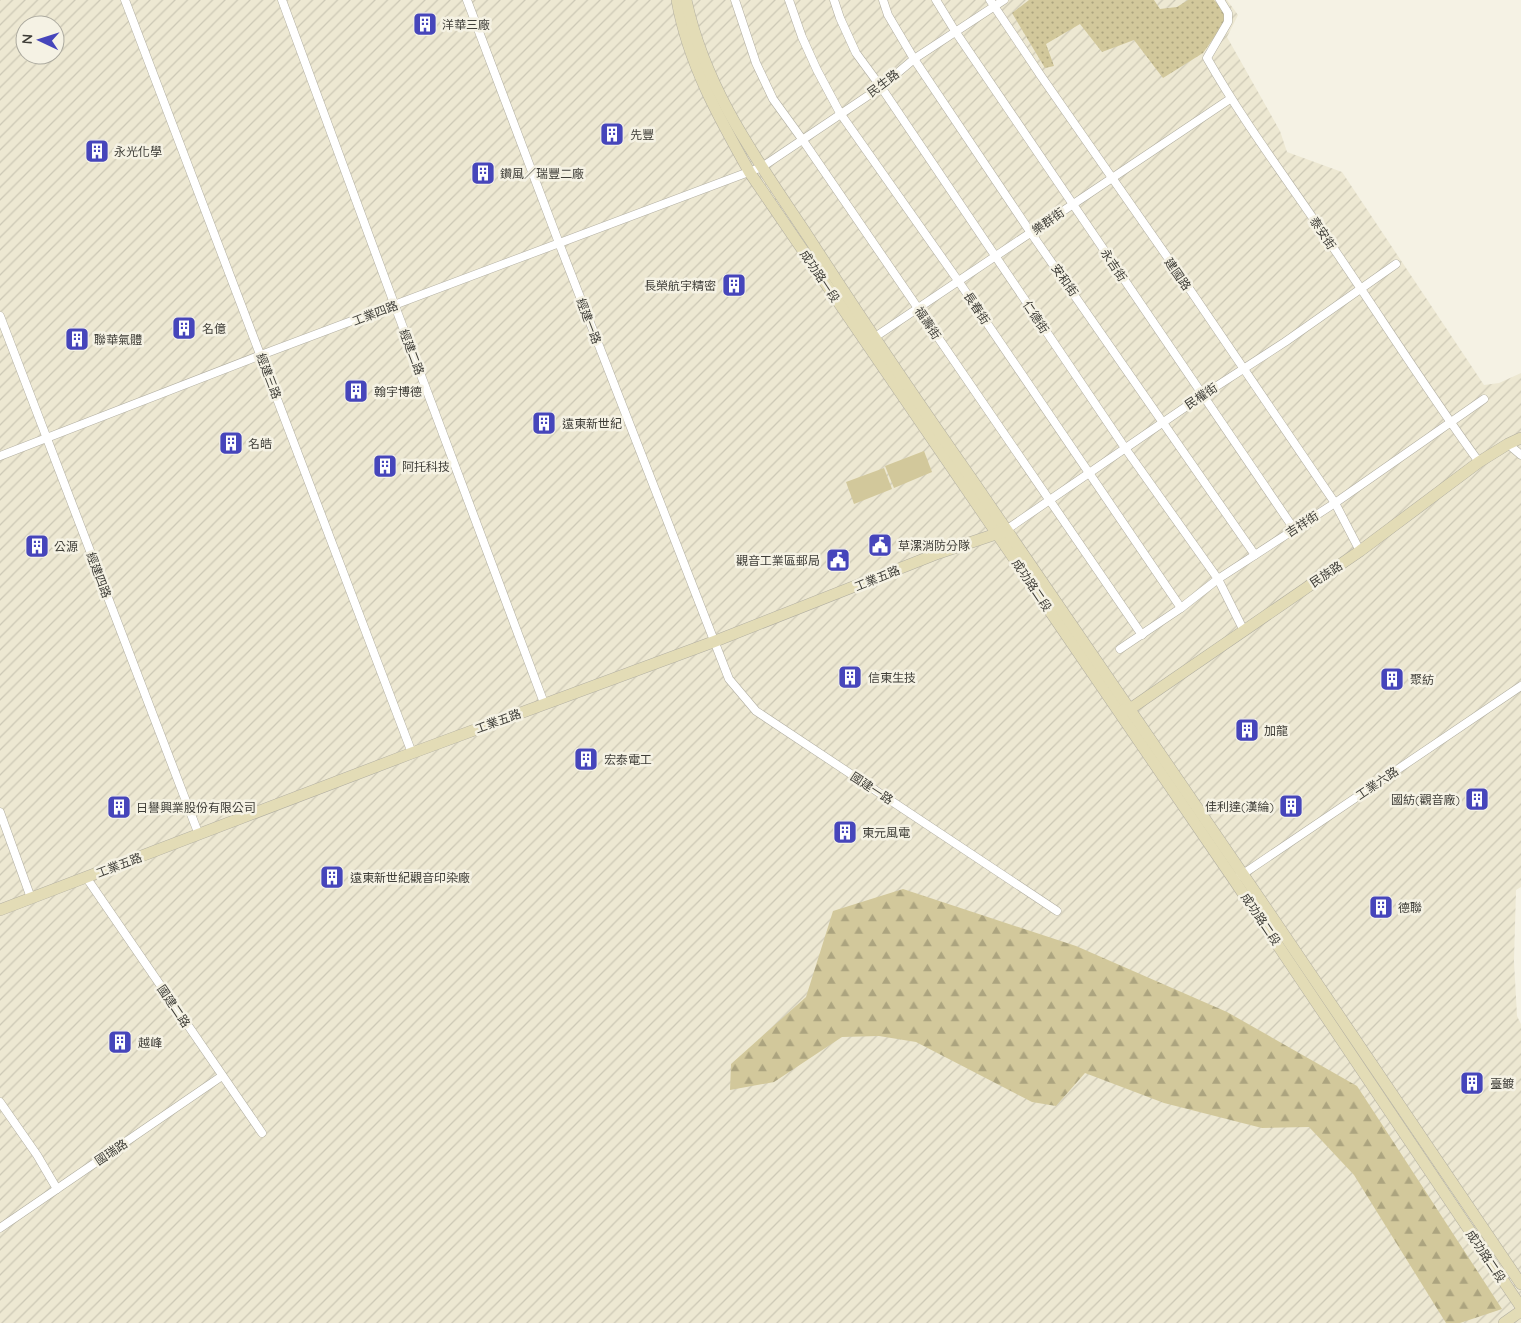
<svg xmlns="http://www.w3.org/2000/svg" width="1521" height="1323" font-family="Quicksand,'Noto Sans TC',sans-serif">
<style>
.industrial{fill:url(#industrial-furrows);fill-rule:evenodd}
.forest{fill:url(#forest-firs)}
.park{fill:url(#park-dots)}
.pitch{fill:#d2c89b}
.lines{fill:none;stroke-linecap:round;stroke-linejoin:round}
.street-casing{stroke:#b2afa2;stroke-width:9}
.secondary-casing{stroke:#b2afa2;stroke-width:12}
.street{stroke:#fff;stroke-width:8}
.secondary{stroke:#e3dcb6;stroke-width:11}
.labels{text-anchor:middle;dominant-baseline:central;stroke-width:5;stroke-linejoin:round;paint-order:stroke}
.poi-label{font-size:12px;fill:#3e3d37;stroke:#f5f2e4;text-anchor:start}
.street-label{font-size:12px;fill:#3e3d37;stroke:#f5f2e4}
</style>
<defs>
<pattern id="industrial-furrows" width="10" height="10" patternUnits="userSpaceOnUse" patternTransform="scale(1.25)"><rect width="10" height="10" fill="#ede8d2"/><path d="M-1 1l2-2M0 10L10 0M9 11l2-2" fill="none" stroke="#ccc8b5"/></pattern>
<pattern id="forest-firs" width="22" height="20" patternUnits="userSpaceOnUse" patternTransform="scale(1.25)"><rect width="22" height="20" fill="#d2c89b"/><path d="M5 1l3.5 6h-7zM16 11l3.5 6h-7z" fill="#aca47f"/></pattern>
<pattern id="park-dots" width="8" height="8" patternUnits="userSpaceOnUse" patternTransform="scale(1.25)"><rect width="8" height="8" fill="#d2c89b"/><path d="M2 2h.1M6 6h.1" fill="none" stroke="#aca47f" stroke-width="1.8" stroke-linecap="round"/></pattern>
</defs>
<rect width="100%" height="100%" fill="#f5f2e4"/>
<path class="industrial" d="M0,0H1227L1238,15L1227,37L1280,131L1287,152L1342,172L1484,385L1499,383L1521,373V887L1516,890L1514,961L1517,1016L1521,1024V1323H0ZM25,25H55V55H25Z"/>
<path class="forest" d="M903,889L1076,946L1227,1012L1357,1086L1502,1309L1460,1323H1446L1354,1175L1309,1127L1262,1128L1164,1103L1085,1073L1056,1106L1032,1102L916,1042L879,1036L842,1037L774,1082L730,1090L731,1064L806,997L833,911Z"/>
<path class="park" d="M1029,0H1154L1160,9L1177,7L1188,0H1214L1226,12V21L1203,53L1163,78L1134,40L1102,52L1080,24L1046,44L1054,66L1045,68L1012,13Z"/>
<g class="pitch">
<path d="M924,451L932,472L894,488L885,466Z"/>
<path d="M884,468L892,489L854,504L846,482Z"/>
</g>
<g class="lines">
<g class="street-casing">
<g id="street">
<path d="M125,0L412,753"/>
<path d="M282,0L395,306L544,703"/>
<path d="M467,0L559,243L729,679L756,711L1057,911"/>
<path d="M735,0L756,63L773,99L802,139L1142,635"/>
<path d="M789,0L802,37L817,70L840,113L959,282L1181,608"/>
<path d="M834,0L840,18L856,53L881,87L1125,448L1218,579L1244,631"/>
<path d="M883,0L888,15L914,59L1031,233L1255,555"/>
<path d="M936,0L955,31L1294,529"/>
<path d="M990,0L1041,76L1182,278L1335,503L1360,551"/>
<path d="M1220,0L1228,13V22L1207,58C1244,123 1289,182 1330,243C1380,316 1427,391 1479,462"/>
<path d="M0,316L199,835"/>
<path d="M872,339L1230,99"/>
<path d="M1508,444L1521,455"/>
<path d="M0,456L261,355L762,167L881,87L914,59L1004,0"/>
<path d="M1006,530L1203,395L1285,342L1396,264"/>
<path d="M1120,649L1181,608L1218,579L1335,503L1484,399"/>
<path d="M0,812L31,898"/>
<path d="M1240,876L1521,686"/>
<path d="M86,877L262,1133"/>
<path d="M0,1102L37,1155L57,1189"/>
<path d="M0,1228L222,1076"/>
</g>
</g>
<g class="secondary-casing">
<g id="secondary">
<path d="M677,0C688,63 719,118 750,173L1234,880L1521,1307"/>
<path d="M686,0C706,92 758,161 809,238C862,320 917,401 973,481C1157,748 1340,1015 1521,1284"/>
<path d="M1123,710L1130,709L1360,551L1479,462L1508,444L1521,438"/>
<path d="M0,910L412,753L713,642L939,553L1002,532"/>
<path d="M1504,1323L1521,1311"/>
</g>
</g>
<use href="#street" class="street"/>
<use href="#secondary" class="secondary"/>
</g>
<defs>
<g id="building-square" transform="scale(1.25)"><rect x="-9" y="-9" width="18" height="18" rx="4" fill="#4645bb" stroke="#f5f2e4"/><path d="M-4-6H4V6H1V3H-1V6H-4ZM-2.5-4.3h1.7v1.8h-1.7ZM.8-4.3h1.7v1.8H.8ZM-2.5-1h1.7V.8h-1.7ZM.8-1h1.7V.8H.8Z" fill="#fff"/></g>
<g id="civic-square" transform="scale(1.25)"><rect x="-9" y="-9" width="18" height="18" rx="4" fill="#4645bb" stroke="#f5f2e4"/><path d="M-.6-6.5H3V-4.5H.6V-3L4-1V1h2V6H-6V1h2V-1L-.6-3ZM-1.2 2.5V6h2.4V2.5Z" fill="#fff"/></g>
</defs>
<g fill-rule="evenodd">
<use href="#building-square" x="425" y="24"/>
<use href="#building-square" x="612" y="134"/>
<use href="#building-square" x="97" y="151"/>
<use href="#building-square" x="483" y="173"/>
<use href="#building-square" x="734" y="285"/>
<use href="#building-square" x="184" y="328"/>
<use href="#building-square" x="77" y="339"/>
<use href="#building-square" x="356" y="391"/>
<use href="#building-square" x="544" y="423"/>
<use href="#building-square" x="231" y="443"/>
<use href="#building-square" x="385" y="466"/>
<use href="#civic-square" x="880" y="545"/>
<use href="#building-square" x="37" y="546"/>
<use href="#civic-square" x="838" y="560"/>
<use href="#building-square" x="850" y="677"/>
<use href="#building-square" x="1392" y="679"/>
<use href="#building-square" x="1247" y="730"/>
<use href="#building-square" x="586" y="759"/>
<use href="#building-square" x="1477" y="799"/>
<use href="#building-square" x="1291" y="806"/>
<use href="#building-square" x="119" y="807"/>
<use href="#building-square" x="845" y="832"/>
<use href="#building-square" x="332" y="877"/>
<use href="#building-square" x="1381" y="907"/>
<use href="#building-square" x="120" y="1042"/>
<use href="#building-square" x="1472" y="1083"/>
</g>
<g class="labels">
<g class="poi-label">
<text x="442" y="24">洋華三廠</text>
<text x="630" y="134">先豐</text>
<text x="114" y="151">永光化學</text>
<text x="500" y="173">鑽風／瑞豐二廠</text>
<text x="716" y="285" text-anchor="end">長榮航宇精密</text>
<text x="202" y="328">名億</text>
<text x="94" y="339">聯華氣體</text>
<text x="374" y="391">翰宇博德</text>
<text x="562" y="423">遠東新世紀</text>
<text x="248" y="443">名皓</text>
<text x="402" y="466">阿托科技</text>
<text x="898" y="545">草漯消防分隊</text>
<text x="54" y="546">公源</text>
<text x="820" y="560" text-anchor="end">觀音工業區郵局</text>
<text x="868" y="677">信東生技</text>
<text x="1410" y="679">聚紡</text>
<text x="1264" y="730">加龍</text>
<text x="604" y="759">宏泰電工</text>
<text x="1460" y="799" text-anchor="end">國紡(觀音廠)</text>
<text x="1274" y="806" text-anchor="end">佳利達(漢綸)</text>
<text x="136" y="807">日譽興業股份有限公司</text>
<text x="862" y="832">東元風電</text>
<text x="350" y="877">遠東新世紀觀音印染廠</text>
<text x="1398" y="907">德聯</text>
<text x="138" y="1042">越峰</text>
<text x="1490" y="1083">臺鍍</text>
</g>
<g class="street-label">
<text transform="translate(883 83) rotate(-37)">民生路</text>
<text transform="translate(1048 221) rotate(-35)">樂群街</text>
<text transform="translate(1323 233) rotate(56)">泰安街</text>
<text transform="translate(1114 265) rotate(56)">永吉街</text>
<text transform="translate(1178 274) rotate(55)">建國路</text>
<text transform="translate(820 276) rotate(56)">成功路一段</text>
<text transform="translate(1065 280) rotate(55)">安和街</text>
<text transform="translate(977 308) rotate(56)">長春街</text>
<text transform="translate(375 313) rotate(-21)">工業四路</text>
<text transform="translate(1036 317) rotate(56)">仁德街</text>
<text transform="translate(589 321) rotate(69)">經建一路</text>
<text transform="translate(928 323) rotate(56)">福壽街</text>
<text transform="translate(412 352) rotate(69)">經建二路</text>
<text transform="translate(269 376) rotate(69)">經建三路</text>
<text transform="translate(1201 396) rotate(-34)">民權街</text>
<text transform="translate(1302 524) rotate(-33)">吉祥街</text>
<text transform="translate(1326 574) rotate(-34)">民族路</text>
<text transform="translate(99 575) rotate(69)">經建四路</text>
<text transform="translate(877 578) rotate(-22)">工業五路</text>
<text transform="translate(1032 585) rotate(56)">成功路二段</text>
<text transform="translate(498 721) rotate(-20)">工業五路</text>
<text transform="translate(1377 783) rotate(-34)">工業六路</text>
<text transform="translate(872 788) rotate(33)">國建一路</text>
<text transform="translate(119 865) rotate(-21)">工業五路</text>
<text transform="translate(1261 919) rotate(56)">成功路二段</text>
<text transform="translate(174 1006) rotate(56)">國建二路</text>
<text transform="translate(111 1152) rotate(-34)">國瑞路</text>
<text transform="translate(1486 1256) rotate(56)">成功路二段</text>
</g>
</g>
<g transform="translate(40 40) rotate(274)"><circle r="24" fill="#f5f2e4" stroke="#acaa9f"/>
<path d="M0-4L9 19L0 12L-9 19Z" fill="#4645bb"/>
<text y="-8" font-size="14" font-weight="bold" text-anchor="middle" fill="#3e3d37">N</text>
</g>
</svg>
